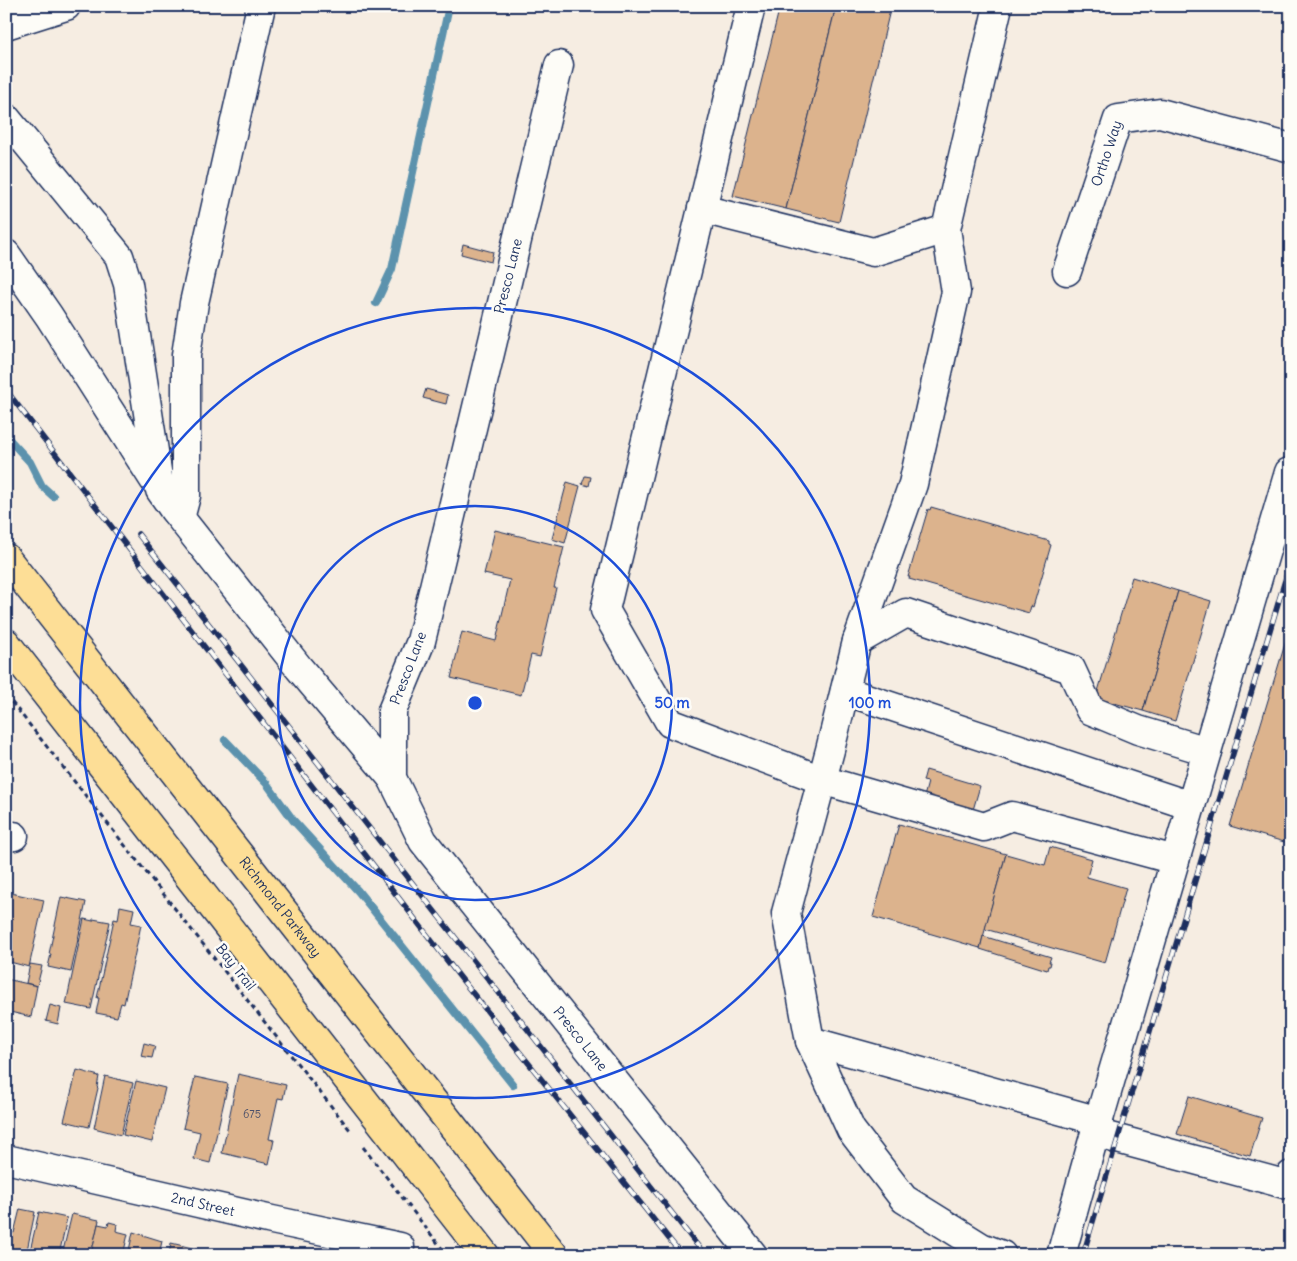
<svg xmlns="http://www.w3.org/2000/svg" width="1297" height="1261" font-family="Delius,sans-serif">
<style>
.lines{fill:none;stroke-linecap:round;stroke-linejoin:round}
.stream{stroke:#5b92ad;stroke-width:8}
.building{fill:#dcb38d;stroke:#1b2f5e}
.minor-casing{stroke:#1b2f5e;stroke-width:31}
.highway-casing{stroke:#1b2f5e;stroke-width:31}
.path{stroke:#1b2f5e;stroke-width:3;stroke-dasharray:5 4;stroke-linecap:butt}
.minor{stroke:#fdfcf7;stroke-width:28}
.highway{stroke:#fdde96;stroke-width:28}
.rail-casing{stroke:#1b2f5e;stroke-width:5.5}
.rail{stroke:#fdfcf7;stroke-width:4;stroke-dasharray:11;stroke-linecap:butt}
.ring{fill:none;stroke:#1d4ed8;stroke-width:2.5}
.labels{text-anchor:middle;dominant-baseline:central;stroke-width:5;stroke-linejoin:round;paint-order:stroke}
.number-label{font-size:11px;fill:#4b506a}
.street-label{font-size:14px;fill:#1b2f5e;stroke:#fdfcf7}
.centre{fill:#1d4ed8;stroke:#fdfcf7;stroke-width:2.5}
.ring-label{font-size:15px;text-anchor:middle;font-weight:bold;fill:#1d4ed8;stroke:#fdfcf7;stroke-width:5;stroke-linejoin:round;paint-order:stroke}
</style>
<rect width="100%" height="100%" fill="#f6ede2"/>
<filter id="ink" filterUnits="userSpaceOnUse"><feTurbulence type="fractalNoise" baseFrequency=".02" numOctaves="2"/><feDisplacementMap in="SourceGraphic" scale="10" xChannelSelector="R" yChannelSelector="G"/><feConvolveMatrix kernelMatrix="1 2 1 2 8 2 1 2 1" color-interpolation-filters="sRGB"/></filter>
<g filter="url(#ink)">
<g class="lines">
<g class="stream">
<path d="M376,303L392,269L449,6"/>
<path d="M6,436L30,462L42,486L53,496"/>
<path d="M225,740L267,784L293,820L358,891L513,1085"/>
</g>
</g>
<g class="building">
<path d="M780,6H836L786,209L733,196Z"/>
<path d="M836,6H891L839,222L786,209Z"/>
<path d="M463,244L493,252L491,262L461,254Z"/>
<path d="M426,389L448,395L446,404L423,398Z"/>
<path d="M585,476L591,477L589,486L582,484Z"/>
<path d="M567,482L580,486L565,543L552,539Z"/>
<path d="M931,507L1049,541V544L1051,545L1033,607L1031,606L1029,613L909,579L910,577H908L928,509L930,510Z"/>
<path d="M495,530L564,547L554,588H556L540,657L531,655L521,695L451,678L462,632L496,641L510,580L484,574Z"/>
<path d="M1132,577L1178,591L1143,711L1096,698Z"/>
<path d="M1178,591L1211,601L1175,721L1143,711Z"/>
<path d="M1291,624V844L1230,826Z"/>
<path d="M926,770L980,786L973,810L924,797L928,782L923,781Z"/>
<path d="M899,824L1006,854L980,948L873,917Z"/>
<path d="M1050,847L1092,859L1087,877L1126,888L1105,963L985,929L1006,854L1045,865Z"/>
<path d="M6,892L44,900L29,967L6,961Z"/>
<path d="M61,897L86,902L71,972L48,967L51,954H49Z"/>
<path d="M120,906L134,909L131,923L141,925L124,1004L121,1003L117,1017L96,1013L99,998H97L114,919L118,920Z"/>
<path d="M84,919L93,921V919L110,922L91,1009L66,1004Z"/>
<path d="M983,936L1051,957L1049,962H1051L1050,966H1048L1047,970L980,949Z"/>
<path d="M30,964L42,966L37,986L26,983Z"/>
<path d="M6,979L37,986L31,1017L6,1011Z"/>
<path d="M50,1005L61,1008L58,1024L46,1021Z"/>
<path d="M144,1043L155,1046L152,1058L141,1056Z"/>
<path d="M77,1070L99,1076L97,1087L98,1088L89,1127L64,1121Z"/>
<path d="M238,1074L286,1085L283,1099L278,1098L269,1139L274,1140L269,1164L222,1153Z"/>
<path d="M105,1076L133,1083L121,1135L94,1128Z"/>
<path d="M195,1077L228,1084L210,1163L194,1159L200,1132L183,1128Z"/>
<path d="M136,1081L165,1088L152,1142L123,1135Z"/>
<path d="M1189,1096L1262,1118L1250,1156L1177,1134Z"/>
<path d="M20,1209L35,1212L26,1255H6V1231L14,1233Z"/>
<path d="M39,1212L67,1218L59,1255H29Z"/>
<path d="M72,1214L99,1220L91,1255H62Z"/>
<path d="M109,1222L117,1224L116,1231L128,1234L123,1255H91L98,1224L108,1226Z"/>
<path d="M133,1232L162,1241L159,1255H128Z"/>
<path d="M171,1243L205,1251V1252L215,1255H169Z"/>
<path d="M246,1249L269,1254V1255H244Z"/>
</g>
<g class="lines">
<g class="minor-casing">
<g id="minor">
<path d="M751,6L605,610L670,723L822,780L984,827L1012,816L1175,860"/>
<path d="M6,25L66,6"/>
<path id="s1" d="M559,65L421,641L392,711V778L423,841L753,1255"/>
<path d="M6,118L119,256L128,284L160,490L174,510L182,511L186,496V355L194,303L261,6"/>
<path d="M702,209L873,252L946,229"/>
<path d="M6,254L49,316L154,480"/>
<path id="s2" d="M1067,271L1118,119L1160,113L1291,148"/>
<path d="M1291,472H1289L1095,1133L1288,1185L1291,1175"/>
<path d="M174,510L299,668L392,778"/>
<path d="M857,641L913,484L956,292L946,229L998,6"/>
<path d="M845,691L1191,806"/>
<path d="M6,837L14,836"/>
<path d="M810,1041L1099,1121"/>
<path id="s3" d="M6,1159L272,1220L400,1247"/>
<path d="M1002,1255L981,1247L904,1199L851,1130L810,1041L786,913L830,750L857,641L906,613L1071,669L1090,710L1138,730L1207,751"/>
<path d="M1061,1255L1095,1133"/>
</g>
</g>
<g class="highway-casing">
<g id="highway">
<path id="s4" d="M6,558L554,1255"/>
<path d="M6,643L485,1255"/>
</g>
</g>
<g class="path">
<path d="M6,695L350,1130"/>
<path d="M363,1147L447,1255"/>
</g>
<use href="#minor" class="minor"/>
<use href="#highway" class="highway"/>
<g class="rail-casing">
<g id="rail">
<path d="M6,390L459,976L682,1255"/>
<path d="M138,534L705,1255"/>
<path d="M1083,1255L1291,560"/>
</g>
</g>
<use href="#rail" class="rail"/>
</g>
</g>
<g class="ring">
<circle cx="475" cy="703" r="197"/>
<circle cx="475" cy="703" r="395"/>
</g>
<g class="labels">
<g class="number-label">
<text x="252" y="1114">675</text>
</g>
<g class="street-label">
<text stroke="none"><textPath href="#s2" startOffset="124">Ortho Way</textPath></text>
<text transform="translate(508 276) rotate(-76)">Presco Lane</text>
<text transform="translate(408 668) rotate(-69)">Presco Lane</text>
<text stroke="none"><textPath href="#s4" startOffset="444">Richmond Parkway</textPath></text>
<text transform="translate(236 967) rotate(52)">Bay Trail</text>
<text stroke="none"><textPath href="#s1" startOffset="1058">Presco Lane</textPath></text>
<text stroke="none"><textPath href="#s3" startOffset="202">2nd Street</textPath></text>
</g>
</g>
<circle cx="475" cy="703" r="8" class="centre"/>
<g class="ring-label">
<text x="672" y="708">50 m</text>
<text x="870" y="708">100 m</text>
</g>
<rect width="1297" height="1261" fill="none" stroke="#fdfcf7" stroke-width="25"/>
<rect x="12" y="12" width="1272" height="1236" fill="none" stroke="#1b2f5e" stroke-width="2" filter="url(#ink)"/>
</svg>
